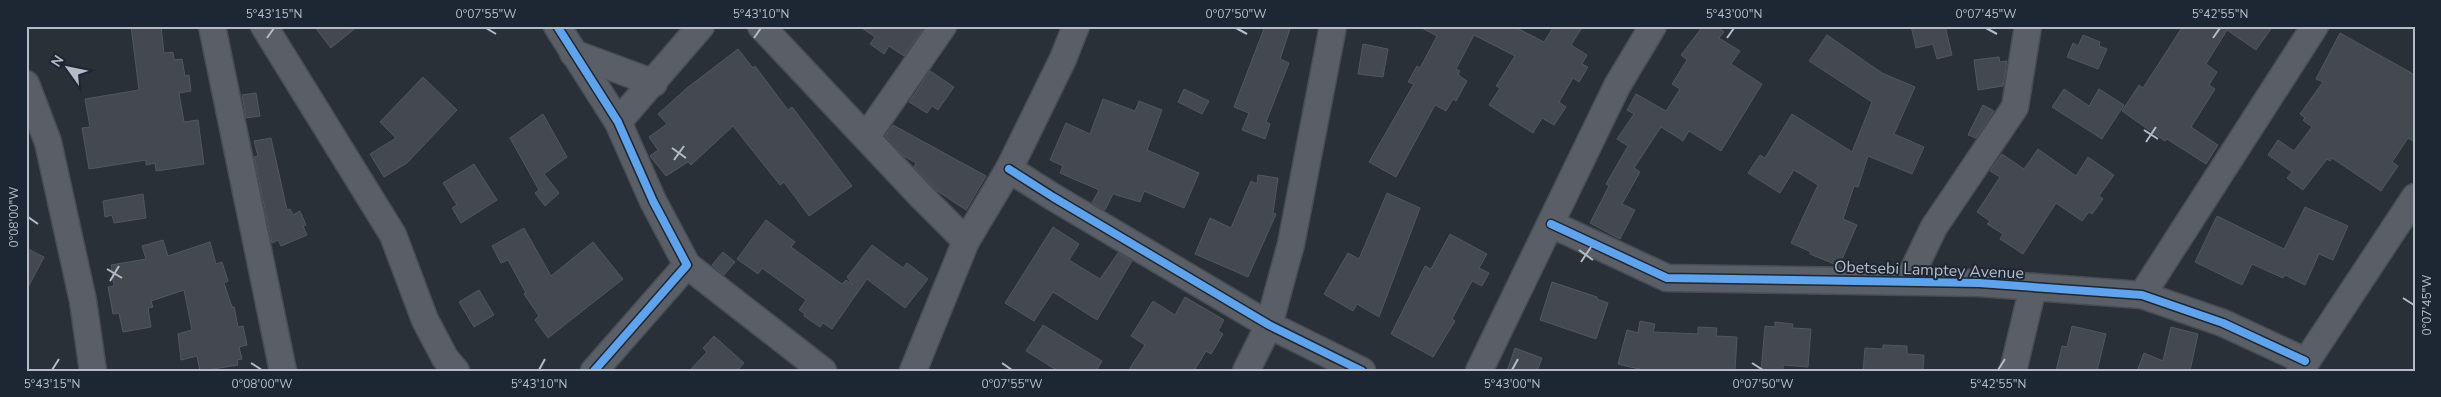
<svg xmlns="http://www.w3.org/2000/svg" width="2441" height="397" font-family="'Nunito Sans',sans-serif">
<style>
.building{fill:#444950;stroke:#52575f}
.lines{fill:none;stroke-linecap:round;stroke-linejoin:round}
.minor-casing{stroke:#484c53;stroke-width:29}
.minor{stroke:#5a5e66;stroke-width:26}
.cycleway-casing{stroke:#1d2633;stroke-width:11}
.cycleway{stroke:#60a3ed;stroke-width:8}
.ticks{fill:none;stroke:#b4bcc9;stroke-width:2}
.labels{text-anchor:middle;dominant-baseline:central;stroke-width:4;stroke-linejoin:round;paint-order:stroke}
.street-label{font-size:16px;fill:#b4bcc9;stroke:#1d2633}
.neatline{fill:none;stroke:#b4bcc9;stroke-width:2}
.ticks-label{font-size:12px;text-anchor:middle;fill:#b4bcc9}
</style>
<rect width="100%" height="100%" fill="#2a3038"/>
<g class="building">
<path d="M131,26H161L164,53L173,52L174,60L182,59L185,76L189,75L191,91L179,93L184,122L198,120L204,164L156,171L155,163L146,165V160L89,169L82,128L90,127L85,99L139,90Z"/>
<path d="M314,26H358L331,48Z"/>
<path d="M859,26H925L904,56L889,46L884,54L870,44L875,37Z"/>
<path d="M1265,26H1291L1280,59L1289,63L1266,122L1270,124L1265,139L1242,130L1249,113L1234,107Z"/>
<path d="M1418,26H1513L1544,42L1554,26H1583L1571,45L1587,55L1582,64L1588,67L1579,82L1573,78L1559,102L1566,107L1554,125L1542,118L1533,133L1489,105L1500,88L1496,86L1515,56L1474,35L1456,69L1460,71L1458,75L1467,81L1456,101L1453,99L1446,111L1435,105L1396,177L1369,162L1414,84L1408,82L1417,66L1420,68L1437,36Z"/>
<path d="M1703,26H1717L1724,32L1719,38L1740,51L1731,64L1762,84L1721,151L1689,131L1683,141L1661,127L1634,168L1640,172L1622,204L1635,210L1620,239L1590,223L1609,186L1606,184L1628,146L1617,139L1634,114L1627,110L1636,94L1666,111L1680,89L1672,84L1687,60L1681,55Z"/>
<path d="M1911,26H1945L1952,55L1937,59L1933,44L1916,48Z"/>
<path d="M2183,26H2273L2256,50L2227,30L2206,64L2217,72L2209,85L2215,89L2191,127L2218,145L2206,164L2167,139L2165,141L2122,111L2139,85L2143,88Z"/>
<path d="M2340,33L2415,75V142L2408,138L2392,162L2398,166L2381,191L2332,158L2330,161L2327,159L2303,190L2287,178L2292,172L2268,155L2278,140L2294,151L2312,127L2303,120L2305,118L2300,114L2323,82L2316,79Z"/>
<path d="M1827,35L1882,73L1915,87L1894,134L1924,147L1912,174L1868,156L1858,187L1854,186L1843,219L1857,225L1839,266L1810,254L1811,252L1791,243L1818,185L1794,170L1780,193L1748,173L1760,155L1765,158L1792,114L1852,152L1872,102L1809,61Z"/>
<path d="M2083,35L2100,42L2099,46L2107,49L2098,69L2067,57L2073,43L2078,46Z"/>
<path d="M1363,44L1388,49L1383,77L1358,74Z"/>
<path d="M738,49L753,68L755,66L788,110L792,107L852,186L809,216L784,182L780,185L733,126L691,165L688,162L666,176L650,156L658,150L649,137L667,124L658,114L687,88Z"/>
<path d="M1999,57L2000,62L2007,61L2003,86L1978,90L1974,60Z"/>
<path d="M930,71L954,87L938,110L932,106L927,113L909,102Z"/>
<path d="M423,77L457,110L407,163L384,177L370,154L396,138L380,122Z"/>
<path d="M1184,89L1209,101L1202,114L1178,102Z"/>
<path d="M2064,89L2089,106L2099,89L2124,105L2102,139L2052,107Z"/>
<path d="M256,93L260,116L246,118L242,95Z"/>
<path d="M1103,99L1135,111L1139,101L1162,110L1147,150L1199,173L1184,208L1144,191L1140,202L1113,194L1105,210L1092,203L1099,190L1060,173L1063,166L1050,160L1066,123L1090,134Z"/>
<path d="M1983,105L1994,111L1976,138L1968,135Z"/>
<path d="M543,114L567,157L544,174L559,193L545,206L535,193L539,190L510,138Z"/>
<path d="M893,125L986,176L966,210L936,190L914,167L916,163L904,156L885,136Z"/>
<path d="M271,138L287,210L290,209L293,215L300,211L306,225L303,226L307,235L281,246L278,240L272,243L254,157L258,156L254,141Z"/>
<path d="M2038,149L2076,176L2088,157L2114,175L2099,196L2103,199L2092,214L2089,212L2082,221L2056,203L2023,254L2000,239L2003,234L1987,224L1990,221L1977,212L2000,177L1990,171L2002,154L2024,169Z"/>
<path d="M474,164L497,200L461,223L452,208L457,205L443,183Z"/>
<path d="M1258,175L1278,178L1273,213L1276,214L1248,277L1195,254L1210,218L1231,228L1251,181L1257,184Z"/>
<path d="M1387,193L1420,208L1379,317L1357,304L1353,311L1324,294L1348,253L1359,259Z"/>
<path d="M143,194L146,218L114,223L112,215L105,217L103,201Z"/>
<path d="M2305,207L2348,226L2333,260L2319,254L2305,285L2285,275L2283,278L2252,264L2242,285L2195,262L2217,216L2284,249Z"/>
<path d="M766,220L795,242L791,247L842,284L846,280L853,285L847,277L872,245L903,268L907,263L928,279L905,308L867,279L832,329L823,323L820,327L804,316L805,314L799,310L806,300L762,268L758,274L737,259Z"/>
<path d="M1053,227L1079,244L1069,260L1100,279L1118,253L1132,261L1097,320L1053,292L1034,321L1005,303Z"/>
<path d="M524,228L551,276L593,242L623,279L548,338L535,320L539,316L524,294L526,293L508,260L501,263L492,246Z"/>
<path d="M1450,234L1487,254L1479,268L1489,273L1482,286L1472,281L1452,319L1455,321L1433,357L1391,334L1425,266L1431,269Z"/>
<path d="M163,240L168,256L210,242L216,264L222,262L228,281L224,283L232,307H234L238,327L243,326L247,345L239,347L242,359L237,360L238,365L200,371L197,356L181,360L178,334L192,330L184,290L151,301L153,307L148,308L151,327L123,332L119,313L113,314L108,287L114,286L111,265L146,259L142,246Z"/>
<path d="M26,248L44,257L26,291Z"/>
<path d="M723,252L735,262L724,275L712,265Z"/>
<path d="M1552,282L1597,297V299L1608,303L1596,339L1540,320Z"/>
<path d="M479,290L494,315L474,327L459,302Z"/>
<path d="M1185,297L1224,320L1218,331L1223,334L1211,354L1206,351L1194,371H1128L1145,345L1131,336L1153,301L1175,315Z"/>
<path d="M1640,321L1655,324L1653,332L1698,334V327L1717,328L1716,336L1737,337L1735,371H1647L1618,364L1627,330L1638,333Z"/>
<path d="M1775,322L1793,324L1792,328L1811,329L1808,367L1783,365V371H1761L1765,326L1775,327Z"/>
<path d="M1043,325L1102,361L1096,371H1058L1026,351Z"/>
<path d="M2072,326L2106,334L2097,371H2056L2062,346L2067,347Z"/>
<path d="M2171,327L2198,334L2190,371H2137L2144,353L2163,361Z"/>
<path d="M714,336L744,363L737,371H689L707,352L703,348Z"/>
<path d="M1883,345L1907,346V354L1924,355L1923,371H1863L1865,348L1883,349Z"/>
<path d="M1515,348L1542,358L1537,371H1507Z"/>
</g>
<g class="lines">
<g class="minor-casing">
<g id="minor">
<path d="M212,26L283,371"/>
<path d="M264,26L393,235L425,320L445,358L456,371"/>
<path d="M557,26L618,122L653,201L687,265L594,371"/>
<path d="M761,26L922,197L966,241"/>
<path d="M573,53L654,83"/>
<path d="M26,84L48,142L83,301L93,371"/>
<path d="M618,122L701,26"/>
<path d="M866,137L943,26"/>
<path d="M1009,169L1053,197L1269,325L1362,371"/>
<path d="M1551,224L1667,278L1979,283L2142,295L2223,323L2305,361"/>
<path d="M687,265L823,371"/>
<path d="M1908,281L1934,227L2015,107L2028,26"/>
<path d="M2142,295L2315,26"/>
<path d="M913,371L966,241L1009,169L1063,59L1076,26"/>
<path d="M1246,371L1269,325L1291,244L1333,26"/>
<path d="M1479,371L1617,86L1653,26"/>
<path d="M2013,371L2033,287"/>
<path d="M2300,371L2415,197"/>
</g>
</g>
<use href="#minor" class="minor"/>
<g class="cycleway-casing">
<g id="cycleway">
<path d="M557,26L618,122L653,201L687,265L594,371"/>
<path d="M1009,169L1053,197L1269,325L1362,371"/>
<path d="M1551,224L1667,278L1979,283L2142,295L2223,323L2305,361"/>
</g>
</g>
<use href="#cycleway" class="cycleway"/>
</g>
<path class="ticks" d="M486,28L496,34M1236,28L1247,34M1986,28L1997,34M267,38L274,28M754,38L761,28M1727,38L1734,28M2213,38L2220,28M2144,130L2158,139M2146,142L2156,127M672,148L686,158M674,160L684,146M28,217L38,224M1579,250L1593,260M1581,262L1591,247M107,269L122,278M110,281L119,266M2403,298L2414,305M251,363L262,370M1002,363L1012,370M1752,363L1763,370M52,370L59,359M539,370L545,359M1512,370L1518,359M1998,370L2005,359"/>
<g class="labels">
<g class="street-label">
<text transform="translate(1929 270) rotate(2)">Obetsebi Lamptey Avenue</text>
</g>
</g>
<rect width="2441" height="397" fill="none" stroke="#1d2633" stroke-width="55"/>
<g transform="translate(68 68) rotate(303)" stroke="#1d2633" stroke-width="4" paint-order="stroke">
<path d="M0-4L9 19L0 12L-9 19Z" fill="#b4bcc9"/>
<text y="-8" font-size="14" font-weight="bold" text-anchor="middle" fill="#b4bcc9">N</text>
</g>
<rect x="28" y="28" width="2386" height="342" class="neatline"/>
<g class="ticks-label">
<text x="274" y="18">5°43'15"N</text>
<text x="486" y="18">0°07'55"W</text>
<text x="761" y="18">5°43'10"N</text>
<text x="1236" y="18">0°07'50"W</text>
<text x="1734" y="18">5°43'00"N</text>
<text x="1986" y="18">0°07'45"W</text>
<text x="2220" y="18">5°42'55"N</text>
<text transform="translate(14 217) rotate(-90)" y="4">0°08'00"W</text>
<text transform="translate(2427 305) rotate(-90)" y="4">0°07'45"W</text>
<text x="52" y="388">5°43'15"N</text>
<text x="262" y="388">0°08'00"W</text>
<text x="539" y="388">5°43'10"N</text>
<text x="1012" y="388">0°07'55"W</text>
<text x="1512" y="388">5°43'00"N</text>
<text x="1763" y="388">0°07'50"W</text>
<text x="1998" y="388">5°42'55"N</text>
</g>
</svg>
